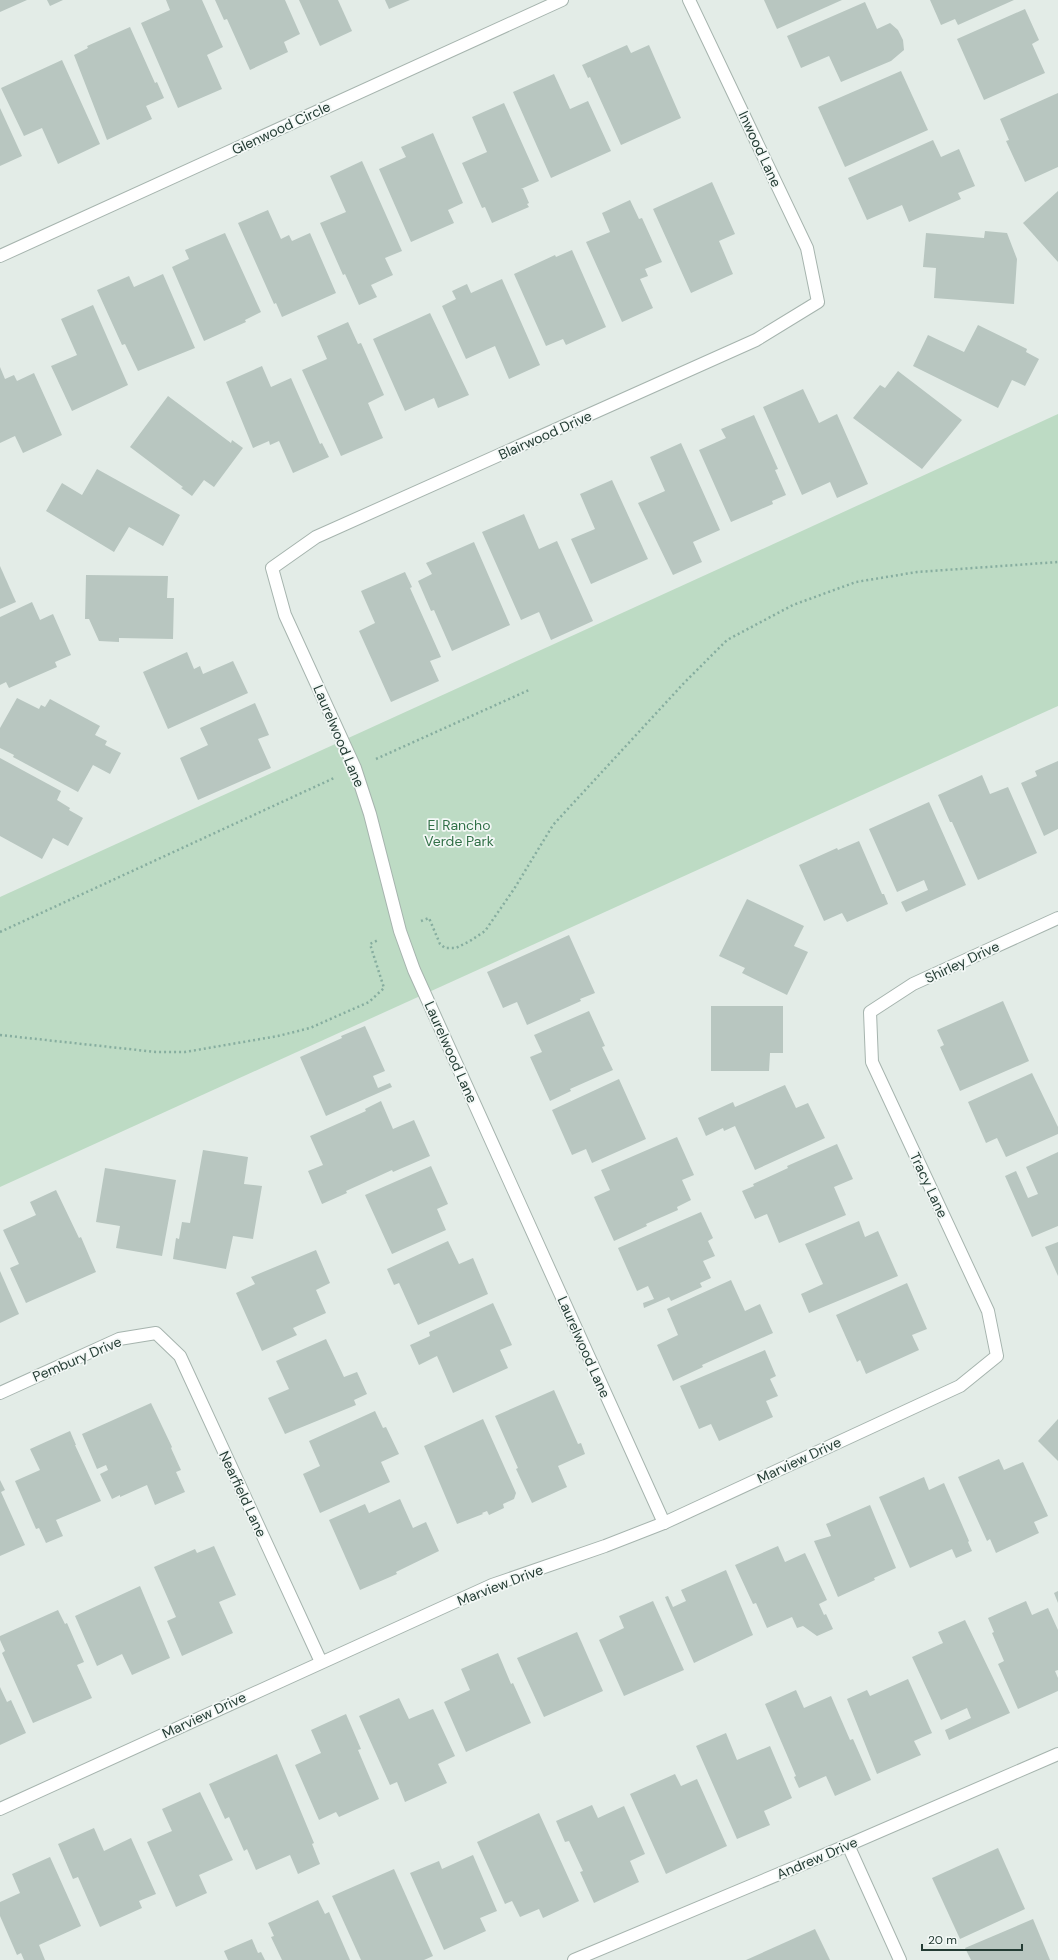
<svg xmlns="http://www.w3.org/2000/svg" width="1058" height="1960" font-family="'DM Sans',sans-serif">
<style>
.green{fill:#bddbc4}
.building{fill:#b8c6c0}
.lines{fill:none;stroke-linecap:round;stroke-linejoin:round}
.street-casing{stroke:#a6b4ae;stroke-width:14}
.path{stroke:#86ad9f;stroke-width:2.5;stroke-dasharray:2 3;stroke-linecap:butt}
.street{stroke:#fff;stroke-width:12}
.labels{text-anchor:middle;dominant-baseline:central;stroke-width:3.5;stroke-linejoin:round;paint-order:stroke}
.street-label{font-size:14px;fill:#243c34;stroke:#f3f8f6}
.park-label{font-size:14px;fill:#317047;stroke:#f3f8f6}
</style>
<rect width="100%" height="100%" fill="#e3ece7"/>
<path class="green" d="M1058,414V706L0,1187V897Z"/>
<g class="building">
<path d="M0,0H27L0,12Z"/>
<path d="M47,0H63L50,6Z"/>
<path d="M166,0H202L223,47L207,55L222,89L178,108L141,23L170,10Z"/>
<path d="M215,0H285L300,34L284,42L288,52L250,70L227,19L224,20Z"/>
<path d="M299,0H338L352,31L320,46Z"/>
<path d="M385,0H410L389,9Z"/>
<path d="M764,0H842L777,29Z"/>
<path d="M930,0H1014L958,25L955,19L941,25Z"/>
<path d="M865,2L877,29L890,23L898,30L903,40L904,50L891,61L841,82L829,56L801,68L787,36Z"/>
<path d="M1025,9L1039,40L1032,44L1045,73L984,100L957,39Z"/>
<path d="M130,27L155,83L157,82L164,98L146,106L152,119L107,140L74,55L88,48L87,46Z"/>
<path d="M627,45L631,53L649,45L681,118L621,145L590,77L588,78L582,65Z"/>
<path d="M62,60L100,144L58,164L42,128L24,136L1,88Z"/>
<path d="M901,71L928,130L845,167L818,107Z"/>
<path d="M554,74L570,109L588,101L611,151L551,178L513,92Z"/>
<path d="M1058,93V167L1025,182L1006,141L1009,140L1000,119Z"/>
<path d="M504,103L539,181L521,189H523L529,203L527,204L529,207L492,223L485,207L482,208L462,163L487,152L472,117Z"/>
<path d="M0,108L22,156L0,166Z"/>
<path d="M433,133L463,203L448,210L454,223L411,242L379,169L406,157L401,147Z"/>
<path d="M933,140L941,157L959,149L975,186L958,193L961,199L909,222L902,205L867,220L848,178Z"/>
<path d="M362,161L402,251L385,258L393,275L371,285L377,297L359,305L345,274L343,275L320,223L346,212L330,176Z"/>
<path d="M712,182L735,234L719,241L733,274L691,293L653,209Z"/>
<path d="M1058,191V262L1023,223Z"/>
<path d="M630,200L639,219L642,218L662,262L645,269L648,276L640,279L653,308L622,322L586,242L610,232L602,213Z"/>
<path d="M268,210L281,239L289,235L292,241L310,233L336,293L282,317L276,303L274,304L238,223Z"/>
<path d="M985,231L1007,233L1017,259L1014,304L934,298L936,268L923,267L926,233L984,238Z"/>
<path d="M225,233L261,312L245,320L246,322L204,341L172,267L189,259L185,250Z"/>
<path d="M572,250L606,327L566,345L563,339L546,346L514,274L555,255L556,257Z"/>
<path d="M163,274L195,348L138,371L125,344L122,345L97,290L129,276L134,287Z"/>
<path d="M502,279L540,365L509,379L495,346L466,359L442,306L456,299L452,291L467,284L471,293Z"/>
<path d="M93,305L128,385L72,411L51,366L77,355L61,319Z"/>
<path d="M430,313L469,395L438,408L434,398L405,411L373,339Z"/>
<path d="M348,322L358,344L361,343L384,395L368,403L383,438L341,456L302,370L327,359L317,336Z"/>
<path d="M978,325L1027,349L1026,352L1039,359L1025,386L1012,380L998,408L913,366L928,335L964,352Z"/>
<path d="M262,366L271,387L291,378L320,444L322,443L329,457L293,473L279,441L270,445L269,441L253,448L226,382Z"/>
<path d="M0,367L5,379L14,375L17,381L34,373L62,435L23,453L15,436L0,443Z"/>
<path d="M898,371L962,420L922,469L853,418L880,385L885,388Z"/>
<path d="M803,389L819,423L837,414L868,484L837,498L830,482L802,495L763,407Z"/>
<path d="M168,396L231,443L232,440L243,448L214,487L204,480L192,496L181,488L183,487L130,447Z"/>
<path d="M754,415L778,469L775,470L786,495L772,501L773,504L731,522L699,450L726,438L721,429Z"/>
<path d="M681,443L720,530L693,542L702,562L673,575L638,503L665,491L650,457Z"/>
<path d="M97,469L180,515L163,546L129,527L114,552L46,511L62,483L82,495Z"/>
<path d="M612,480L648,559L591,584L571,539L595,529L580,494Z"/>
<path d="M524,514L539,549L557,541L593,621L551,640L539,612L521,620L482,532Z"/>
<path d="M474,542L510,625L452,651L434,610L431,611L418,581L432,574L426,563Z"/>
<path d="M0,566L16,602L0,609Z"/>
<path d="M405,572L412,587L410,588L441,657L430,661L439,681L391,702L359,631L375,623L361,591Z"/>
<path d="M86,575L168,576L167,598H174L173,639L119,638V642L99,641L89,619H85Z"/>
<path d="M32,602L40,620L53,614L71,655L55,662L57,667L9,688L6,682L0,685V617Z"/>
<path d="M187,652L194,669L200,666L203,674L233,661L248,693L168,729L143,672Z"/>
<path d="M17,698L39,709L41,705L45,707L50,699L100,726L95,735L107,741L105,745L121,753L110,774L93,765L78,792L13,757L14,755L0,748V728Z"/>
<path d="M255,703L269,735L258,739L271,768L198,800L180,758L208,745L200,728Z"/>
<path d="M0,758L61,791L57,800L70,808L69,810L83,818L68,846L53,838L42,859L0,836Z"/>
<path d="M1058,761V829L1044,836L1021,783L1037,776L1035,771Z"/>
<path d="M982,775L990,794L1008,787L1037,853L978,880L952,822H950L938,795Z"/>
<path d="M929,802L966,885L906,912L901,902L928,890L924,880L897,892L869,829Z"/>
<path d="M859,841L882,894H884L888,904L847,922L842,913L824,921L799,865L837,848L838,850Z"/>
<path d="M747,899L804,926L794,946L808,952L787,995L742,973L745,968L719,956Z"/>
<path d="M569,935L595,993L580,999L581,1001L527,1025L517,1002L503,1008L487,972Z"/>
<path d="M1003,1001L1029,1061L960,1091L940,1047L944,1045L937,1030Z"/>
<path d="M711,1006H783V1053H770L769,1071H711Z"/>
<path d="M589,1011L605,1046L602,1047L613,1070L570,1089L571,1091L550,1101L530,1057L542,1052L534,1035Z"/>
<path d="M365,1026L385,1071L373,1076L378,1088L390,1083L392,1087L326,1116L300,1057L342,1038L341,1036Z"/>
<path d="M1032,1073L1058,1127V1134L1006,1157L997,1138L986,1143L968,1102Z"/>
<path d="M619,1079L646,1139L592,1163L586,1149L572,1155L552,1110Z"/>
<path d="M785,1085L796,1108L808,1103L825,1138L755,1170L735,1126L724,1131L723,1128L706,1136L698,1118L733,1102L735,1107Z"/>
<path d="M381,1101L393,1129L414,1120L430,1156L393,1172L392,1170L346,1191L347,1193L322,1204L308,1171L323,1165L310,1136L366,1111L365,1109Z"/>
<path d="M677,1137L694,1175L682,1180L691,1200L677,1207L678,1210L646,1224L647,1226L614,1241L594,1197L610,1190L601,1170Z"/>
<path d="M837,1144L853,1179L834,1187L846,1215L779,1243L767,1214L755,1219L742,1191L754,1186L753,1184L788,1168L787,1166Z"/>
<path d="M203,1150L248,1157L244,1184L262,1186L253,1239L233,1236L226,1269L173,1259L176,1238L179,1239L182,1222L190,1223Z"/>
<path d="M1058,1152V1226L1032,1237L1005,1176L1016,1171L1028,1198L1038,1194L1026,1167Z"/>
<path d="M431,1166L448,1204L437,1209L446,1230L392,1254L365,1195Z"/>
<path d="M105,1168L176,1180L162,1256L116,1248L120,1226L96,1222Z"/>
<path d="M56,1190L79,1238L81,1237L96,1272L26,1303L10,1268L19,1264L3,1230L36,1215L30,1202Z"/>
<path d="M701,1212L713,1238L708,1241L715,1256L703,1261L711,1278L700,1283L702,1287L671,1301L669,1297L644,1308L643,1303L654,1299L648,1286L637,1291L618,1248Z"/>
<path d="M859,1221L865,1237L878,1231L898,1276L809,1313L801,1294L823,1284L805,1244Z"/>
<path d="M448,1241L459,1264L473,1258L488,1294L418,1325L399,1283L394,1285L387,1269Z"/>
<path d="M1058,1242V1276L1045,1247Z"/>
<path d="M316,1250L330,1283L316,1290L326,1313L293,1328L297,1335L262,1351L236,1293L255,1284L251,1277Z"/>
<path d="M0,1271L19,1314L0,1323Z"/>
<path d="M731,1280L745,1311L760,1304L773,1333L702,1365L703,1367L673,1381L657,1345L678,1335L667,1309Z"/>
<path d="M907,1283L927,1329L912,1335L919,1350L866,1374L860,1360L857,1362L836,1315Z"/>
<path d="M493,1303L512,1345L500,1350L508,1368L453,1393L437,1356L419,1365L410,1345L430,1336L429,1332Z"/>
<path d="M326,1339L344,1377L357,1372L367,1394L354,1400L356,1405L285,1434L268,1398L289,1389L276,1361Z"/>
<path d="M765,1350L776,1376L770,1379L778,1396L766,1401L773,1417L719,1441L711,1424L699,1429L680,1386Z"/>
<path d="M554,1390L578,1444L581,1443L585,1454L558,1466L567,1487L532,1503L516,1469L518,1468L495,1416Z"/>
<path d="M151,1403L172,1447L171,1448L181,1470L176,1472L185,1492L155,1505L147,1485L120,1497V1495L112,1499L100,1474L108,1470L106,1465L97,1469L82,1434Z"/>
<path d="M375,1411L383,1428L386,1427L399,1454L381,1462L390,1482L320,1513L303,1474L320,1466L309,1441Z"/>
<path d="M483,1419L516,1493L514,1499L503,1504L504,1508L489,1515L487,1511L482,1513L483,1514L457,1524L424,1446Z"/>
<path d="M1058,1419V1461L1038,1441Z"/>
<path d="M70,1431L76,1445H75L101,1501L56,1520L63,1536L46,1543L39,1528L36,1529L15,1481L40,1470L30,1449Z"/>
<path d="M999,1459L1004,1470L1023,1462L1048,1516L1034,1522L1039,1533L996,1553L990,1539L987,1541L958,1477Z"/>
<path d="M924,1477L929,1490L944,1483L969,1541L968,1542L972,1551L956,1558L952,1549L910,1568L879,1497Z"/>
<path d="M0,1480L5,1490L1,1492L25,1545L0,1556Z"/>
<path d="M400,1499L413,1528L426,1522L439,1551L396,1572L397,1574L360,1590L329,1520L365,1504L369,1513Z"/>
<path d="M870,1505L896,1568L874,1578L875,1580L838,1597L814,1541L831,1536L826,1524Z"/>
<path d="M214,1546L236,1595L219,1602L233,1633L182,1656L167,1621L176,1617L154,1567L195,1549L197,1553Z"/>
<path d="M778,1546L785,1562L805,1553L827,1600L819,1604L824,1615L826,1614L833,1629L817,1636L803,1626L797,1628L792,1617L767,1628L756,1603L753,1604L735,1565Z"/>
<path d="M726,1570L753,1635L694,1663L665,1597L668,1596L673,1607L686,1601L681,1590Z"/>
<path d="M140,1586L170,1658L132,1675L122,1654L97,1666L75,1616Z"/>
<path d="M1058,1591V1603L1054,1593Z"/>
<path d="M653,1601L684,1670L624,1696L599,1640L624,1628L619,1616Z"/>
<path d="M1026,1601L1032,1615L1048,1608L1058,1630V1670L1055,1671L1058,1678V1691L1018,1709L998,1664L1004,1661L992,1633L994,1632L988,1618Z"/>
<path d="M58,1610L65,1624L67,1623L84,1662L77,1665L92,1698L33,1723L2,1653L5,1651L0,1640V1636Z"/>
<path d="M965,1620L1010,1713L949,1740L945,1730L971,1718L967,1708L941,1720L912,1657L943,1643L938,1632Z"/>
<path d="M577,1632L603,1691L544,1717L517,1658Z"/>
<path d="M498,1653L511,1684L513,1683L531,1723L466,1752L444,1702L470,1690L461,1669Z"/>
<path d="M908,1679L932,1733L914,1741L921,1755L877,1774L847,1699L867,1690L870,1696Z"/>
<path d="M0,1687L7,1702L11,1700L26,1733L0,1745Z"/>
<path d="M796,1690L804,1708L831,1696L850,1740L853,1739L871,1780L835,1796L826,1776L799,1788L794,1777L796,1776L765,1704Z"/>
<path d="M399,1698L409,1719L433,1709L455,1756L438,1764L447,1783L405,1802L397,1782L390,1785L359,1716Z"/>
<path d="M346,1714L361,1749L358,1750L379,1799L339,1817L336,1812L319,1820L295,1765L321,1753L311,1730Z"/>
<path d="M726,1733L737,1760L770,1746L792,1798L764,1811L770,1825L737,1839L696,1746Z"/>
<path d="M277,1754L314,1843L312,1844L320,1864L298,1874L290,1855L256,1870L247,1849L244,1851L229,1817L225,1819L209,1784Z"/>
<path d="M675,1774L681,1786L697,1779L727,1846L666,1874L630,1794Z"/>
<path d="M200,1792L233,1860L199,1875L207,1893L176,1907L147,1842L172,1831L162,1809Z"/>
<path d="M592,1805L598,1818L624,1806L645,1854L630,1861L639,1882L594,1903L580,1872L583,1871L569,1841L565,1842L556,1821Z"/>
<path d="M539,1813L579,1901L543,1918L539,1909L520,1917L512,1901L505,1904L477,1842Z"/>
<path d="M94,1828L104,1851L131,1838L156,1894L139,1901L142,1908L100,1927L78,1877L73,1879L58,1844Z"/>
<path d="M998,1848L1025,1909L960,1939L932,1878Z"/>
<path d="M473,1855L497,1911L480,1918L486,1931L444,1950L410,1873L439,1861L442,1869Z"/>
<path d="M50,1857L81,1926L39,1945L45,1960H24L21,1953L17,1955L0,1916V1902L20,1893L12,1874Z"/>
<path d="M394,1869L433,1956L424,1960H361L332,1896Z"/>
<path d="M318,1900L325,1914L329,1912L350,1960H282L271,1937L274,1936L268,1923Z"/>
<path d="M1033,1919L1050,1960H971L965,1948Z"/>
<path d="M815,1929L830,1960H746Z"/>
<path d="M252,1939L258,1953L261,1952L265,1960H228L224,1951Z"/>
</g>
<g class="lines">
<g class="street-casing">
<g id="street">
<path d="M0,256L562,0"/>
<path d="M0,1393L119,1339L156,1333L180,1356L321,1662"/>
<path d="M664,1523L414,970L400,931L370,814L355,768L285,615L272,568L316,537L756,340L818,302L807,248L689,0"/>
<path d="M0,1809L492,1585L605,1546L664,1523L960,1386L997,1356L988,1311L872,1062L870,1012L913,984L1058,918"/>
<path d="M848,1845L900,1960"/>
<path d="M574,1960L848,1845L1058,1754"/>
</g>
</g>
<g class="path">
<path d="M376,759L529,690"/>
<path d="M421,921L429,918L440,944L445,948H456L470,941L485,931L514,889L553,825L684,683L727,640L793,605L856,582L917,572L1058,562"/>
<path d="M0,932L334,778"/>
<path d="M0,1035L156,1052H185L278,1036L310,1028L369,1002L384,988L370,944L378,940"/>
</g>
<use href="#street" class="street"/>
</g>
<g class="labels">
<g class="street-label">
<text transform="translate(281 128) rotate(-25)">Glenwood Circle</text>
<text transform="translate(760 149) rotate(65)">Inwood Lane</text>
<text transform="translate(545 435) rotate(-24)">Blairwood Drive</text>
<text transform="translate(339 736) rotate(67)">Laurelwood Lane</text>
<text transform="translate(962 962) rotate(-25)">Shirley Drive</text>
<text transform="translate(451 1052) rotate(66)">Laurelwood Lane</text>
<text transform="translate(929 1185) rotate(65)">Tracy Lane</text>
<text transform="translate(584 1347) rotate(66)">Laurelwood Lane</text>
<text transform="translate(77 1359) rotate(-23)">Pembury Drive</text>
<text transform="translate(799 1460) rotate(-25)">Marview Drive</text>
<text transform="translate(243 1494) rotate(65)">Nearfield Lane</text>
<text transform="translate(500 1585) rotate(-21)">Marview Drive</text>
<text transform="translate(204 1715) rotate(-25)">Marview Drive</text>
<text transform="translate(817 1858) rotate(-23)">Andrew Drive</text>
</g>
<g class="park-label">
<text x="459" y="825">El Rancho<tspan x="459" dy="16">Verde Park</tspan></text>
</g>
</g>
<path d="M922 1944v6h100v-6" fill="none" stroke="#243c34" stroke-width="2"/>
<text x="928" y="1944" font-size="12" fill="#243c34" stroke="#f3f8f6" stroke-width="3" paint-order="stroke">20 m</text>
</svg>
